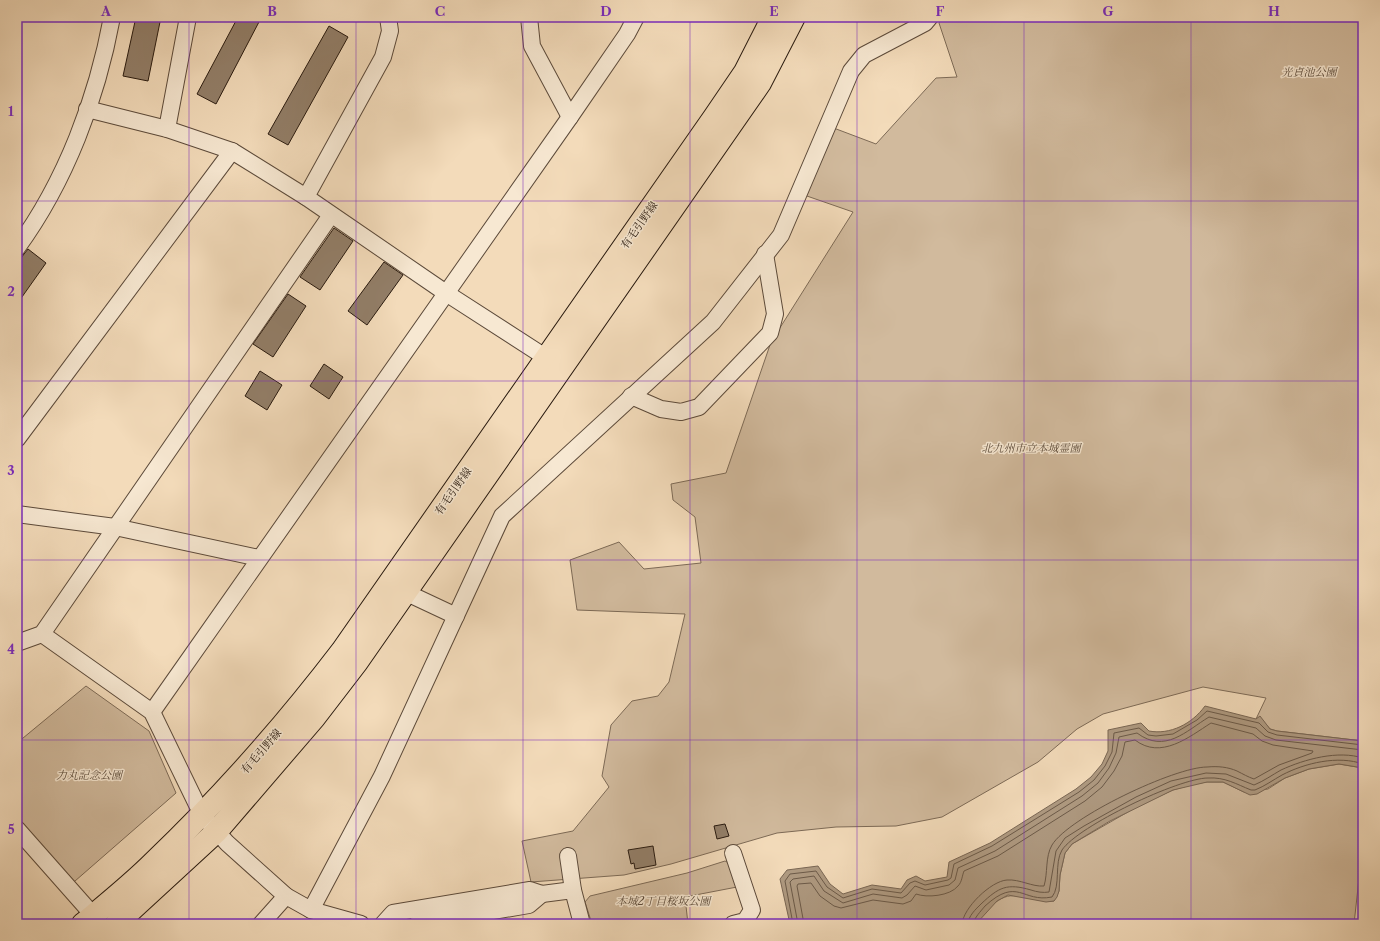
<svg xmlns="http://www.w3.org/2000/svg" width="1380" height="941" font-family="'Libre Caslon Text','Noto Serif JP',serif">
<style>
.green{fill:#d1ba9d;stroke:#7d6a56}
.water{fill:#ae9980;stroke:#796653}
.lines{fill:none;stroke-linecap:round;stroke-linejoin:round}
.shore{stroke:#6c5a48;stroke-width:1}
.building{fill:#927e68;stroke:#291a0f}
.street-casing{stroke:#5c4a3a;stroke-width:18}
.primary-casing{stroke:#291a0f;stroke-width:24}
.street{stroke:#f7e8d2;stroke-width:16}
.primary{stroke:#f3dbba;stroke-width:22}
.grid{fill:none;stroke:#7b2cbf;stroke-width:1;stroke-opacity:0.55}
.labels{text-anchor:middle;dominant-baseline:central;stroke-width:3;stroke-linejoin:round;paint-order:stroke}
.park-label{font-size:11px;font-style:italic;fill:#5b4a3a;stroke:#f7e8d2}
.street-label{font-size:11px;fill:#291a0f;stroke:#f7e8d2}
.neatline{fill:none;stroke:#7b2cbf;stroke-width:1.5}
.grid-label{font-size:13px;text-anchor:middle;font-weight:bold;fill:#7b2cbf}
</style>
<rect width="100%" height="100%" fill="#f3dbba"/>
<filter id="stains"><feTurbulence type="fractalNoise" baseFrequency=".005" numOctaves="4"/><feColorMatrix values="0 0 0 0 .2 0 0 0 0 .09 0 0 0 0 .02 0 0 0 .5 -.17"/></filter>
<radialGradient id="worn" r=".72"><stop offset=".6" stop-color="#630" stop-opacity="0"/><stop offset="1" stop-color="#630" stop-opacity=".3"/></radialGradient>
<g class="green">
<path d="M943,17H1363V741L1277,731L1270,729L1260,717L1256,719L1266,698L1203,687L1103,714L1077,729L1038,762L942,817L896,826L836,827L777,833L671,864L624,875L531,882L522,841L573,831L609,787L602,776L611,725L632,701L658,696L669,682L685,614L577,610L570,560L619,542L644,569L701,563L695,517L673,500L671,484L726,473L771,342L853,212L804,195L831,127L876,144L936,78L957,77L939,23Z"/>
<path d="M86,686L149,731L176,793L67,888L17,825V743Z"/>
<path d="M1339,764L1363,768V842L1354,924H976C986,911 999,893 1017,896C1030,897 1040,902 1054,901L1059,891L1060,875L1065,853L1072,844L1140,805L1173,790L1194,784L1207,782H1223L1244,792L1268,789L1285,778L1309,769Z"/>
<path d="M725,861L729,863L737,887L685,897L688,924H592L585,902L590,896L687,873Z"/>
</g>
<path class="water" d="M1205,706L1256,719L1260,716L1270,729L1277,731L1363,741V768L1339,764L1309,769L1285,778L1257,794L1250,795L1223,782H1207L1173,790L1110,821L1072,844L1065,853L1060,875L1059,891L1057,897L1054,901L1046,902L1008,895L997,901L976,924H790L780,879L787,870L818,866L830,884L843,894L872,885L901,889L907,880L916,876L925,881L947,877L949,862L990,843L1076,789L1091,777L1102,764L1108,751V730L1141,723L1149,731C1170,735 1192,724 1205,706Z"/>
<g class="lines">
<g class="shore">
<path d="M793,924L785,881L790,874L816,871L827,887L843,898L872,889L901,893L910,883L915,881L925,885L948,880L951,878L954,864L992,846L1079,792L1094,780L1105,766L1112,752L1114,733L1139,728L1148,735L1156,736L1173,734L1197,720L1207,711L1259,723L1268,732L1277,735L1363,745"/>
<path d="M798,924L790,882L793,879L814,876L824,891L843,903L873,894L902,898L907,895L915,886L926,890L949,885L955,880L958,868L995,851L1082,796L1098,783L1109,768L1116,753L1119,737L1137,733C1165,754 1186,731 1209,717L1256,728L1265,736L1276,740L1363,750"/>
<path d="M804,924L797,886L798,884L811,883L820,896L834,906L841,908L873,900L903,904L911,901L916,894C927,898 950,896 958,886C962,882 962,876 964,871L998,856L1085,801L1102,787L1114,771L1122,756L1125,742L1135,740C1161,760 1189,737 1211,723L1253,734L1262,741L1273,745L1313,751L1312,753L1279,765L1254,779C1248,777 1243,774 1237,771C1228,767 1218,766 1207,767C1175,767 1069,817 1052,845C1045,857 1048,873 1044,886C1032,887 1020,879 1007,880C991,881 963,908 962,924"/>
<path d="M968,924C968,916 976,909 981,904C999,887 1007,883 1031,890C1037,892 1043,893 1049,892L1056,851L1065,838L1084,826L1136,797L1171,781L1206,773L1226,774L1254,785C1264,781 1272,775 1281,770C1305,759 1338,750 1363,758"/>
<path d="M973,924C974,918 981,911 985,906C1018,876 1022,903 1052,897C1061,886 1054,863 1062,850C1078,826 1179,778 1208,778C1225,777 1236,784 1251,790H1255C1265,786 1273,780 1282,775C1305,763 1338,755 1363,764"/>
</g>
</g>
<g class="building">
<path d="M136,17H161L148,81L123,76Z"/>
<path d="M238,17H254L260,20L216,104L197,94Z"/>
<path d="M329,26L348,37L288,145L268,134Z"/>
<path d="M334,228L353,241L320,290L300,277Z"/>
<path d="M28,249L46,263L17,304V263Z"/>
<path d="M384,262L403,275L367,325L348,311Z"/>
<path d="M288,294L306,306L273,357L253,344Z"/>
<path d="M324,364L343,377L329,399L310,386Z"/>
<path d="M260,371L282,385L267,410L245,396Z"/>
<path d="M725,824L729,836L717,839L714,826Z"/>
<path d="M653,846L656,865L635,869L634,863L631,864L628,850Z"/>
</g>
<g class="lines">
<g class="street-casing">
<g id="street">
<path d="M529,17L532,46L570,117"/>
<path d="M87,109L167,129L232,151L306,197L446,293L556,364"/>
<path d="M167,129L188,17"/>
<path d="M306,197L383,57L390,31L388,17"/>
<path d="M17,248C66,181 97,98 112,17"/>
<path d="M631,396L661,409L681,412L699,407L770,333L775,314L765,254"/>
<path d="M17,439L232,151"/>
<path d="M17,514L115,527L259,558"/>
<path d="M397,586L407,593L456,616"/>
<path d="M42,634L152,712L202,815L227,843L286,896L311,910L361,924"/>
<path d="M17,643L42,634L331,215"/>
<path d="M152,712L570,117L627,34L636,17"/>
<path d="M17,829L93,915"/>
<path d="M568,856L573,890L582,924"/>
<path d="M311,910L382,776L502,516L713,322L781,235L851,71L864,55L925,23L930,17"/>
<path d="M261,924L286,896"/>
<path d="M383,924L393,913L530,890L542,894L573,890"/>
<path d="M417,924L529,905L542,894"/>
<path d="M733,924L745,921L752,910L733,853"/>
</g>
</g>
<g class="primary-casing">
<g id="primary">
<path d="M83,924C107,904 132,884 154,862C224,795 284,727 342,651L715,116L745,72L773,17"/>
<path d="M116,924L216,832L314,718L357,662L760,83L794,17"/>
</g>
</g>
<use href="#street" class="street"/>
<use href="#primary" class="primary"/>
</g>
<path class="grid" d="M189,17V924M356,17V924M523,17V924M690,17V924M857,17V924M1024,17V924M1191,17V924M17,201H1363M17,381H1363M17,560H1363M17,740H1363"/>
<g class="labels">
<g class="park-label">
<text x="1309" y="72">光貞池公園</text>
<text x="1031" y="448">北九州市立本城霊園</text>
<text x="89" y="775">力丸記念公園</text>
<text x="663" y="901">本城2丁目桜坂公園</text>
</g>
<g class="street-label">
<text transform="translate(639 225) rotate(-55)">有毛引野線</text>
<text transform="translate(453 491) rotate(-55)">有毛引野線</text>
<text transform="translate(261 751) rotate(-49)">有毛引野線</text>
</g>
</g>
<rect width="1380" height="941" fill="none" stroke="#f3dbba" stroke-width="44"/>
<rect x="22" y="22" width="1336" height="897" class="neatline"/>
<g class="grid-label">
<text x="106" y="16">A</text>
<text x="272" y="16">B</text>
<text x="440" y="16">C</text>
<text x="606" y="16">D</text>
<text x="774" y="16">E</text>
<text x="940" y="16">F</text>
<text x="1108" y="16">G</text>
<text x="1274" y="16">H</text>
<text x="11" y="116">1</text>
<text x="11" y="296">2</text>
<text x="11" y="475">3</text>
<text x="11" y="654">4</text>
<text x="11" y="834">5</text>
</g>
<rect width="100%" height="100%" filter="url(#stains)"/>
<rect width="100%" height="100%" fill="url(#worn)"/>
</svg>
